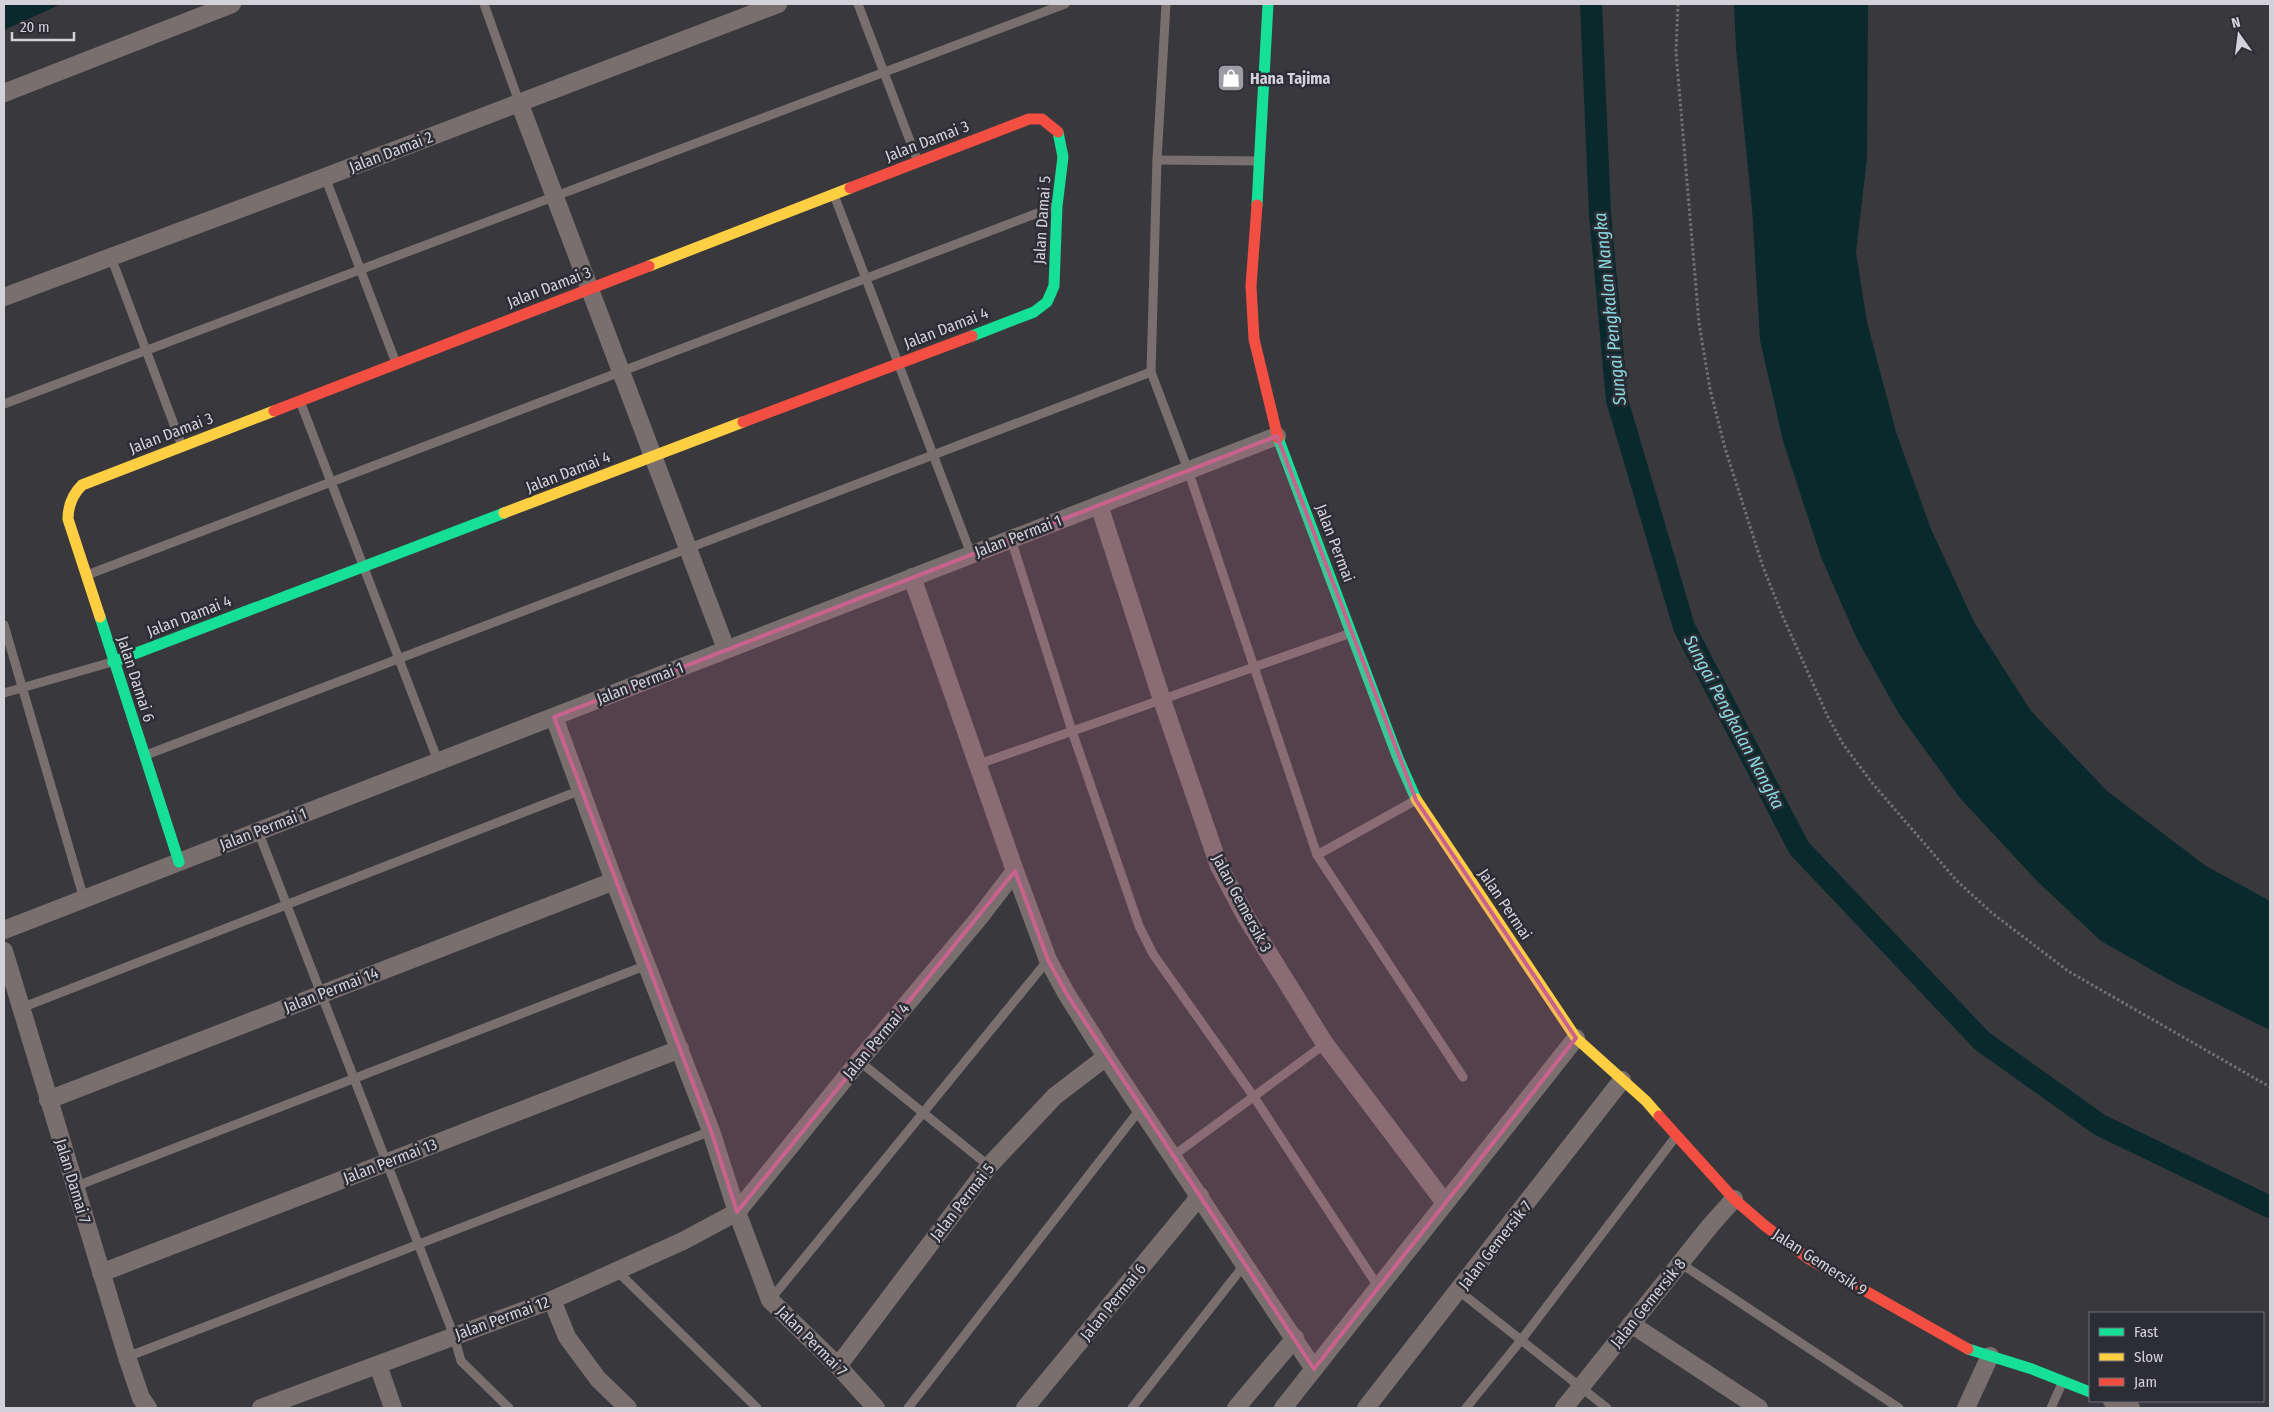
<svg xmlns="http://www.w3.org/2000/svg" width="2274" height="1412" font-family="'Fira Sans Condensed',sans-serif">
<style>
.water{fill:#09292c}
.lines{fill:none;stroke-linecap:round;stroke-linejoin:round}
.canal{stroke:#09292c;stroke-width:22}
.path{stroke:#777072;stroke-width:3;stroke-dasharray:2.5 2.5;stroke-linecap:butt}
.lane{stroke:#7a6f6f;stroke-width:9}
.street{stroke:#7a6f6f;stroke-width:18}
.fast{stroke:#16e098;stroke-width:11}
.slow{stroke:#ffcf43;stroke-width:11}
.jam{stroke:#f24e42;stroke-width:11}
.marked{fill:#c9628d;fill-opacity:0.2;stroke:#c9628d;stroke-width:4;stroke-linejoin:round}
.labels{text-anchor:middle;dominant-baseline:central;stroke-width:5;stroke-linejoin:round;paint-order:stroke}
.poi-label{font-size:16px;font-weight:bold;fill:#d3d2d8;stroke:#2d2d35;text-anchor:start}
.street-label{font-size:16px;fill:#d3d2d8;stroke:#2d2d35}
.water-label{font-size:18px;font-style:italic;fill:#89d9e1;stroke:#2d2d35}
</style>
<rect width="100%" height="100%" fill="#39393d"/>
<g class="water">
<path d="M4,4H61L4,30Z"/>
<path d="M1734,4H1868L1867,158L1856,252L1867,322L1896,432L1931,529L1974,622L2031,711L2107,791L2206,866L2270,901V1030L2173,982L2101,941L2037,881L1960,798L1899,714L1857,639L1821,557L1783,441L1760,340L1752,208L1736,48Z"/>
</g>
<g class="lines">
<path class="canal" d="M1591,4L1600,214L1617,400L1684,627L1799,848L1982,1041L2100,1125L2270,1207"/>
<path class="path" d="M1678,4L1676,52L1699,323L1710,389L1725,448L1763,567L1783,617L1828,717L1843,744L1873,784L1956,880L1992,913L2068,971L2270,1087"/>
<g class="lane">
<path d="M484,4L519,102"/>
<path d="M858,4L918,162"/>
<path d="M1166,4L1157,160L1151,372L1188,470L1317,855L1463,1077"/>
<path d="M1157,160L1259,161"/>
<path d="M325,177L396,363"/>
<path d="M834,195L971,554"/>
<path d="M111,257L182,446"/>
<path d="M300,401L438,761"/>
<path d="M4,404L1065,4"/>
<path d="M1011,539L1072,731L1139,926L1153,954L1254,1097L1379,1288"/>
<path d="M87,575L1056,206"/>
<path d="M4,625L84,899"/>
<path d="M4,693L112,662"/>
<path d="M146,755L1151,372"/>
<path d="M979,764L1351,633"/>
<path d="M258,831L454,1336L461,1361L509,1408"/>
<path d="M1317,855L1416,800"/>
<path d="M21,1008L581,790"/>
<path d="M859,1061L989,1166"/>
<path d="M1173,1156L1325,1044"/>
<path d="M74,1187L647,965"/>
<path d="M1680,1263L1899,1408"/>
<path d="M617,1271L757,1408"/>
<path d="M1459,1291L1607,1408"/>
<path d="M770,1300L1048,960"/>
<path d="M127,1357L711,1131"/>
<path d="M908,1408L1141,1108"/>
<path d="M1132,1408L1245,1264"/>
<path d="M1466,1408L1522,1339L1677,1135"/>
<path d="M2051,1408L2063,1381"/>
</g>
<g class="street">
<path d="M4,93L232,4"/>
<path d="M519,102L726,649"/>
<path d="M4,297L325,177L778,4"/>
<path d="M1099,505L1162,700L1219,866L1246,917L1325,1044L1445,1203"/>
<path d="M912,577L1015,871L1048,960L1066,993L1106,1057L1314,1369"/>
<path d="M554,717L614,881L711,1131L737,1212L770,1300L838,1366L876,1408"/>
<path d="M4,930L1277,436"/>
<path d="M4,951L127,1357L141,1398L148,1408"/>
<path d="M48,1100L614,881"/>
<path d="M101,1273L680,1049"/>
<path d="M552,1300L567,1337L598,1379L628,1408"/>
<path d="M1631,1324L1759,1408"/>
<path d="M378,1365L393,1408"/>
<path d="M838,1366L989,1166L1055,1096L1106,1057"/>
<path d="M2112,1401L2131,1408"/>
<path d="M261,1408L552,1300L683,1241L737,1212L859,1061L979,918L1015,871"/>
<path d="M1025,1408L1200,1196"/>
<path d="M1236,1408L1295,1338"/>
<path d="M1283,1408L1576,1038"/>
<path d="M1366,1408L1622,1080"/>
<path d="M1564,1408L1710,1226L1734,1199"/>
<path d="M1966,1408L1990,1356"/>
</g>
<g class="fast">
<path d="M1257,205L1268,4"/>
<path d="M972,336L1034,312L1047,302L1054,286L1057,206L1063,157L1058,132"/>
<path d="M1278,438L1398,758L1416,799"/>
<path d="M100,617L179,862"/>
<path d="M113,662L504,513"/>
<path d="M1968,1349L2032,1369L2090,1392"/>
</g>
<g class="slow">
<path d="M649,266L850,188"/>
<path d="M504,513L743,422"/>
<path d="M100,617L68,519C68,505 72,495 82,485L274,411"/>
<path d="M1416,799L1576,1038L1646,1101L1659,1116"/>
</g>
<g class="jam">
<path d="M850,188L1029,119H1042L1058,132"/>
<path d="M1257,205L1251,286L1254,339L1278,438"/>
<path d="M274,411L649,266"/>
<path d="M743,422L972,336"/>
<path d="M1659,1116L1734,1199L1764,1225L1809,1259L1968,1349"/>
</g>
</g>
<path class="marked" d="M1277,436L1416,800L1576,1038L1314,1369L1066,993L1048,960L1015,871L737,1212L711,1131L554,717Z"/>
<defs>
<g id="shop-square" transform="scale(1.4375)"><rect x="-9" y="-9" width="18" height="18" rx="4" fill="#9d9ca2" stroke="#2d2d35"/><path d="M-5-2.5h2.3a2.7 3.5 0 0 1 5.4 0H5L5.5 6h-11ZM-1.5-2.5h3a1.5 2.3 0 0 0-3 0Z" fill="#fff"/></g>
</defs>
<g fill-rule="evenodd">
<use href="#shop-square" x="1231" y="78"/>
</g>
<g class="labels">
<g class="poi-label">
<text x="1250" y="78">Hana Tajima</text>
</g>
<g class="street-label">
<text transform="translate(927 141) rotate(-21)">Jalan Damai 3</text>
<text transform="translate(391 152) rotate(-21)">Jalan Damai 2</text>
<text transform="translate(1042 220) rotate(-86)">Jalan Damai 5</text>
<text transform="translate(549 287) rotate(-21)">Jalan Damai 3</text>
<text transform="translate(946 328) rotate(-21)">Jalan Damai 4</text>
<text transform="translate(171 433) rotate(-21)">Jalan Damai 3</text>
<text transform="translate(568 472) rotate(-21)">Jalan Damai 4</text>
<text transform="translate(1018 536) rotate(-21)">Jalan Permai 1</text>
<text transform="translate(1335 543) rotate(69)">Jalan Permai</text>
<text transform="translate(189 616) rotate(-21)">Jalan Damai 4</text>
<text transform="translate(136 679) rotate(72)">Jalan Damai 6</text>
<text transform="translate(640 683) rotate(-21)">Jalan Permai 1</text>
<text transform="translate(263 829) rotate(-21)">Jalan Permai 1</text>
<text transform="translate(1242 903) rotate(62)">Jalan Gemersik 3</text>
<text transform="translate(1505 904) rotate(56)">Jalan Permai</text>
<text transform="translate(331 990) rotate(-21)">Jalan Permai 14</text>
<text transform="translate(876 1041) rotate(-50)">Jalan Permai 4</text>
<text transform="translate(390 1161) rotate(-21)">Jalan Permai 13</text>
<text transform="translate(73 1181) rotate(73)">Jalan Damai 7</text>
<text transform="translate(962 1202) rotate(-52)">Jalan Permai 5</text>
<text transform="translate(1495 1245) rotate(-52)">Jalan Gemersik 7</text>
<text transform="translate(1820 1262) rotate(33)">Jalan Gemersik 9</text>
<text transform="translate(1113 1302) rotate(-51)">Jalan Permai 6</text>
<text transform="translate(1648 1303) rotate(-51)">Jalan Gemersik 8</text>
<text transform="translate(502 1318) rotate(-20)">Jalan Permai 12</text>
<text transform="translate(812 1341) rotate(45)">Jalan Permai 7</text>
</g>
<g class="water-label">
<text transform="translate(1610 309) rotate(-96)">Sungai Pengkalan Nangka</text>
<text transform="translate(1734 722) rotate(62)">Sungai Pengkalan Nangka</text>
</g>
</g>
<rect width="2274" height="1412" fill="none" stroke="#d3d2d8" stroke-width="10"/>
<rect x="2089" y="1312" width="175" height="90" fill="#2d2d35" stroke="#6f6f76"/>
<rect x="2099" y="1328" width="25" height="8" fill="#16e098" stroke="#6f6f76"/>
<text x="2134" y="1337" font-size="15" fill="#d3d2d8">Fast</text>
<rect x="2099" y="1353" width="25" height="8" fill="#ffcf43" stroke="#6f6f76"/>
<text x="2134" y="1362" font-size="15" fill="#d3d2d8">Slow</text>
<rect x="2099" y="1378" width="25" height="8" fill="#f24e42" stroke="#6f6f76"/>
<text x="2134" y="1387" font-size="15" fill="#d3d2d8">Jam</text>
<g transform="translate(2239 35) rotate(346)" stroke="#2d2d35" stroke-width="4" paint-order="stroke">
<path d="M0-4L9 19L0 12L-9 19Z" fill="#d3d2d8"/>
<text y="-8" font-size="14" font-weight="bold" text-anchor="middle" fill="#d3d2d8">N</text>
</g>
<path d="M12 32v8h62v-8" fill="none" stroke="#d3d2d8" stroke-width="2.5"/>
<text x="20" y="32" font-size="15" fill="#d3d2d8" stroke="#2d2d35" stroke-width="4" paint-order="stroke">20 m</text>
</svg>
